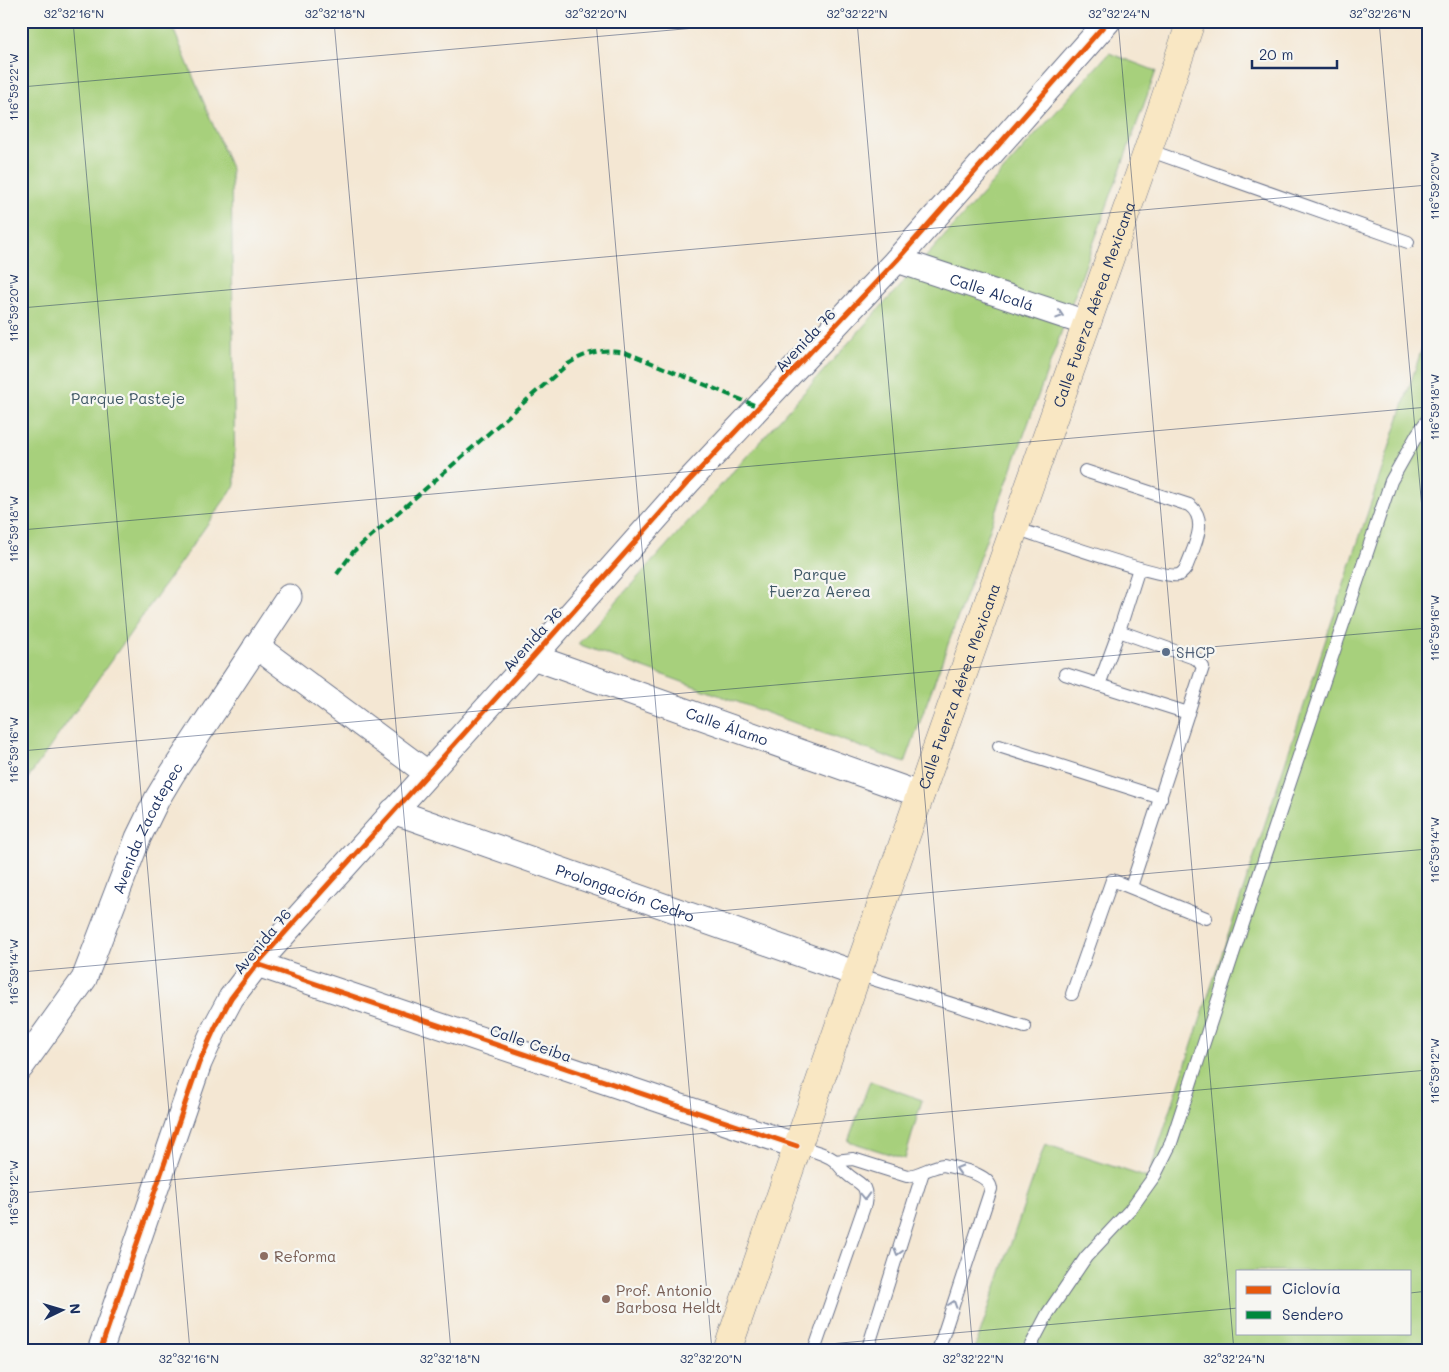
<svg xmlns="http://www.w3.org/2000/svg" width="1449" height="1372" font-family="Mali,sans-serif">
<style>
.green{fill:#a7d07b;stroke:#61806c;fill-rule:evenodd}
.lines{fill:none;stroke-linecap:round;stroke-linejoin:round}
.service-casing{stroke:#676f87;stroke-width:14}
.minor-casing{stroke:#676f87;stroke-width:27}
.secondary-casing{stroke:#676f87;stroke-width:29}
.service{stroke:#fff;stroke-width:12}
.minor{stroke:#fff;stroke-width:25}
.secondary{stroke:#f9e7c3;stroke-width:28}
.quiet{stroke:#00873e;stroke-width:4;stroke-dasharray:8 4;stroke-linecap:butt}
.cycleway-casing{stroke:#f6f6f2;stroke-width:8}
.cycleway{stroke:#e8590c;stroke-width:5}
.oneway{stroke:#8d97ae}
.ticks{fill:none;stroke:#1b2f5e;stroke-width:1;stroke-opacity:0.45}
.service-dot{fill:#5c6f8a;stroke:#f6f6f2;stroke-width:2}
.education-dot{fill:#8d6e63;stroke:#f6f6f2;stroke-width:2}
.labels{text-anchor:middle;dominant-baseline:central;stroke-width:4.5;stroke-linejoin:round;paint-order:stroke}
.street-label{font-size:15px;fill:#1b2f5e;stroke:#f6f6f2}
.park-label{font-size:15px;fill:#3e5765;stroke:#f6f6f2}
.service-label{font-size:15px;fill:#4e5e75;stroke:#f6f6f2;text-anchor:start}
.education-label{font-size:15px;fill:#785e54;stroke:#f6f6f2;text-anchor:start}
.neatline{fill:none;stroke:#1b2f5e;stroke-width:2}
.ticks-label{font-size:12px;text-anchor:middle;fill:#1b2f5e}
</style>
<rect width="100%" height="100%" fill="#f6f6f2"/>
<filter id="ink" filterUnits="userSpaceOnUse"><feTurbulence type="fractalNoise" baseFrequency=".02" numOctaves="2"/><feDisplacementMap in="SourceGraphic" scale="10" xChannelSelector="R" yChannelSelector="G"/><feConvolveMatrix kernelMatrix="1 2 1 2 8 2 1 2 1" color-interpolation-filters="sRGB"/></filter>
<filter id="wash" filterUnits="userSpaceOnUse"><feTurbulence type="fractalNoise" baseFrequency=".0096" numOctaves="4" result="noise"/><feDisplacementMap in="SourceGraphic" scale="20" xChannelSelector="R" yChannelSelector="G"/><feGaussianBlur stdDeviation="1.12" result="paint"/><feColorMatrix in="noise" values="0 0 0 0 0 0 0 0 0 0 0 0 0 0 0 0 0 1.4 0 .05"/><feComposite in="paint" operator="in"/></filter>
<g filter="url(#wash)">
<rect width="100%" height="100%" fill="#f4e7d3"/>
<g class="green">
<path d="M21,21H170L231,168L235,485L21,788Z"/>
<path d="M1109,53L1156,71L905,763L578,644Z"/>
<path d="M1428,330V1351H974L1045,1144L1148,1178ZM1238,1271H1410V1333H1238Z"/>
<path d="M870,1081L922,1100L905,1159L848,1141Z"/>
</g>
</g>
<g filter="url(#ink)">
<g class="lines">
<g class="service-casing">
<g id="service">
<path d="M1148,150L1408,242"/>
<path d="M1014,528C1038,535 1163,580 1178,575C1182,574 1184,571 1186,568C1193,548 1210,520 1189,505L1085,471"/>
<path d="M1119,631L1139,568"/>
<path d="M1065,674L1188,713"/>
<path d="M1099,685L1119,631L1197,659L1203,667L1131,887"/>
<path d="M999,746L1161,798"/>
<path d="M857,974L1025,1027"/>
<path d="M1072,994L1112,880L1206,918"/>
<path d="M797,1146C810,1150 825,1153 835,1161C839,1165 842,1170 846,1173C858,1185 869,1182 865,1204L814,1351"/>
<path d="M835,1161L853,1159L907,1176C921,1175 931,1166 944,1165C958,1169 989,1173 991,1189L938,1351"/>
<path d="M867,1351L923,1172"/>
<path d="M1028,1351L1048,1313L1086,1257L1130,1210L1155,1175L1171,1143L1259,875L1391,481L1418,433L1428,419"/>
</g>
</g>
<g class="minor-casing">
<g id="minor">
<path id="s1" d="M897,260L1086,323"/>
<path d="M256,646L427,773"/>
<path id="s2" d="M533,657L921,795"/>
<path id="s3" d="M393,811L857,974"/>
<path d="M257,964L797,1146"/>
<path id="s4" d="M21,1067L84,979L138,838L157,799L172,774L289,597"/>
<path d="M100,1351L199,1063L215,1028L231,998L257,964L297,919L533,657L688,482L897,260L1108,21"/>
</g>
</g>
<g class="secondary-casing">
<g id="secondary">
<path id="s5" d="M727,1351L857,974L1148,150L1191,21"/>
</g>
</g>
<use href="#service" class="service"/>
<use href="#minor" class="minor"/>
<use href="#secondary" class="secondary"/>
<path class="quiet" d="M337,574L353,552L568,364C586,352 604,348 625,352L759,407"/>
<g class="cycleway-casing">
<g id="cycleway">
<path d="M257,964L797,1146"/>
<path d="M100,1351L199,1063L215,1028L231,998L257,964L297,919L533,657L688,482L897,260L1108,21"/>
</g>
</g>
<use href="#cycleway" class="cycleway"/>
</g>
<defs><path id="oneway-chevron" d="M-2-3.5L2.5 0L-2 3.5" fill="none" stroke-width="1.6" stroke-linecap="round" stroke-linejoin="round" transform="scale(1.25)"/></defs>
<g class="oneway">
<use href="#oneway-chevron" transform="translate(1060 315) rotate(18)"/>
<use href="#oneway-chevron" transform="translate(959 1169) rotate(-163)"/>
<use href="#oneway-chevron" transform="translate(865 1196) rotate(88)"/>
<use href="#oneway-chevron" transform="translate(898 1252) rotate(107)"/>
<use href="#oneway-chevron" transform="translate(953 1304) rotate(-72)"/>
</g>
</g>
<path class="ticks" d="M73,21L190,1351M334,21L451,1351M596,21L712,1351M857,21L973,1351M1118,21L1234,1351M1379,21L1428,577M21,87L775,21M21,308L1428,185M21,530L1428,407M21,751L1428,628M21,972L1428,849M21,1193L1428,1070M1410,1293L1428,1291M750,1351L1238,1308"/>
<circle class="service-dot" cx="1166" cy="652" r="5"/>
<g class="education-dot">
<circle cx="264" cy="1256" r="5"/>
<circle cx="606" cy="1299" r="5"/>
</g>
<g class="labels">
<g class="street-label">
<text stroke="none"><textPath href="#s1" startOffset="100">Calle Alcalá</textPath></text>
<text stroke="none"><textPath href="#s5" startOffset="1109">Calle Fuerza Aérea Mexicana</textPath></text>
<text transform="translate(805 340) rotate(-47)">Avenida 76</text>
<text transform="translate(532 639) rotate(-48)">Avenida 76</text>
<text stroke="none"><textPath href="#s5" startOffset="704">Calle Fuerza Aérea Mexicana</textPath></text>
<text stroke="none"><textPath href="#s2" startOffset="206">Calle Álamo</textPath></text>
<text stroke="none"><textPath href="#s4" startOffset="272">Avenida Zacatepec</textPath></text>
<text stroke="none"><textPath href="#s3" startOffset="246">Prolongación Cedro</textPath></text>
<text transform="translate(262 941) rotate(-50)">Avenida 76</text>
<text transform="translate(531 1043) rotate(19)">Calle Ceiba</text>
</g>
<g class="park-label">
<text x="128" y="398">Parque Pasteje</text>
<text x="820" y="574">Parque<tspan x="820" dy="17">Fuerza Aerea</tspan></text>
</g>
<g class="service-label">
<text x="1176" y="652">SHCP</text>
</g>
<g class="education-label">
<text x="274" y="1256">Reforma</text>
<text x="616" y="1290">Prof. Antonio<tspan x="616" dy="17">Barbosa Heldt</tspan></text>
</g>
</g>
<rect width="1449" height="1372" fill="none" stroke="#f6f6f2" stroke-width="55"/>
<rect x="1236" y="1270" width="175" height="65" fill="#f6f6f2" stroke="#9ea6b7"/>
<rect x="1246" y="1286" width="25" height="8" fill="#e8590c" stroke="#9ea6b7"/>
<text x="1282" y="1294" font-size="15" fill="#1b2f5e">Ciclovía</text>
<rect x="1246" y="1311" width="25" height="8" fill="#00873e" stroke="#9ea6b7"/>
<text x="1282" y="1320" font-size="15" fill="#1b2f5e">Sendero</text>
<g transform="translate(62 1310) rotate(85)" stroke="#f6f6f2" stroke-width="4" paint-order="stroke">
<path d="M0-4L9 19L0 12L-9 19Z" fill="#1b2f5e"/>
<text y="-8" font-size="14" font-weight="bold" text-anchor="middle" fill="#1b2f5e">N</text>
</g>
<path d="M1252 60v8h85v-8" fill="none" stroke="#1b2f5e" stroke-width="2.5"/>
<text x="1259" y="60" font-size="15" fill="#1b2f5e" stroke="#f6f6f2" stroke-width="4" paint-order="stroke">20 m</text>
<rect x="28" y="28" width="1394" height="1316" class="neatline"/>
<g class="ticks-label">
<text x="74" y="18">32°32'16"N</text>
<text x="335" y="18">32°32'18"N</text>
<text x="596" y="18">32°32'20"N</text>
<text x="857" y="18">32°32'22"N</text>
<text x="1119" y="18">32°32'24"N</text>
<text x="1380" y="18">32°32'26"N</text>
<text transform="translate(14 87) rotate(-90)" y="4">116°59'22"W</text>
<text transform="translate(1435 186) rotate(-90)" y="4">116°59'20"W</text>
<text transform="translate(14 308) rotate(-90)" y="4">116°59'20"W</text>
<text transform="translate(1435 407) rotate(-90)" y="4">116°59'18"W</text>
<text transform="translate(14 529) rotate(-90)" y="4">116°59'18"W</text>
<text transform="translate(1435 628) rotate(-90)" y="4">116°59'16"W</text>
<text transform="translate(14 750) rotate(-90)" y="4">116°59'16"W</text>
<text transform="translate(1435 850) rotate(-90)" y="4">116°59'14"W</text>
<text transform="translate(14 972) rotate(-90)" y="4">116°59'14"W</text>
<text transform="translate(1435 1071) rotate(-90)" y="4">116°59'12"W</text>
<text transform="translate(14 1193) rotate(-90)" y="4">116°59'12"W</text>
<text x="189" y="1363">32°32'16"N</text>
<text x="450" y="1363">32°32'18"N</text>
<text x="711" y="1363">32°32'20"N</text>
<text x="973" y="1363">32°32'22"N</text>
<text x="1234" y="1363">32°32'24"N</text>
</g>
</svg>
